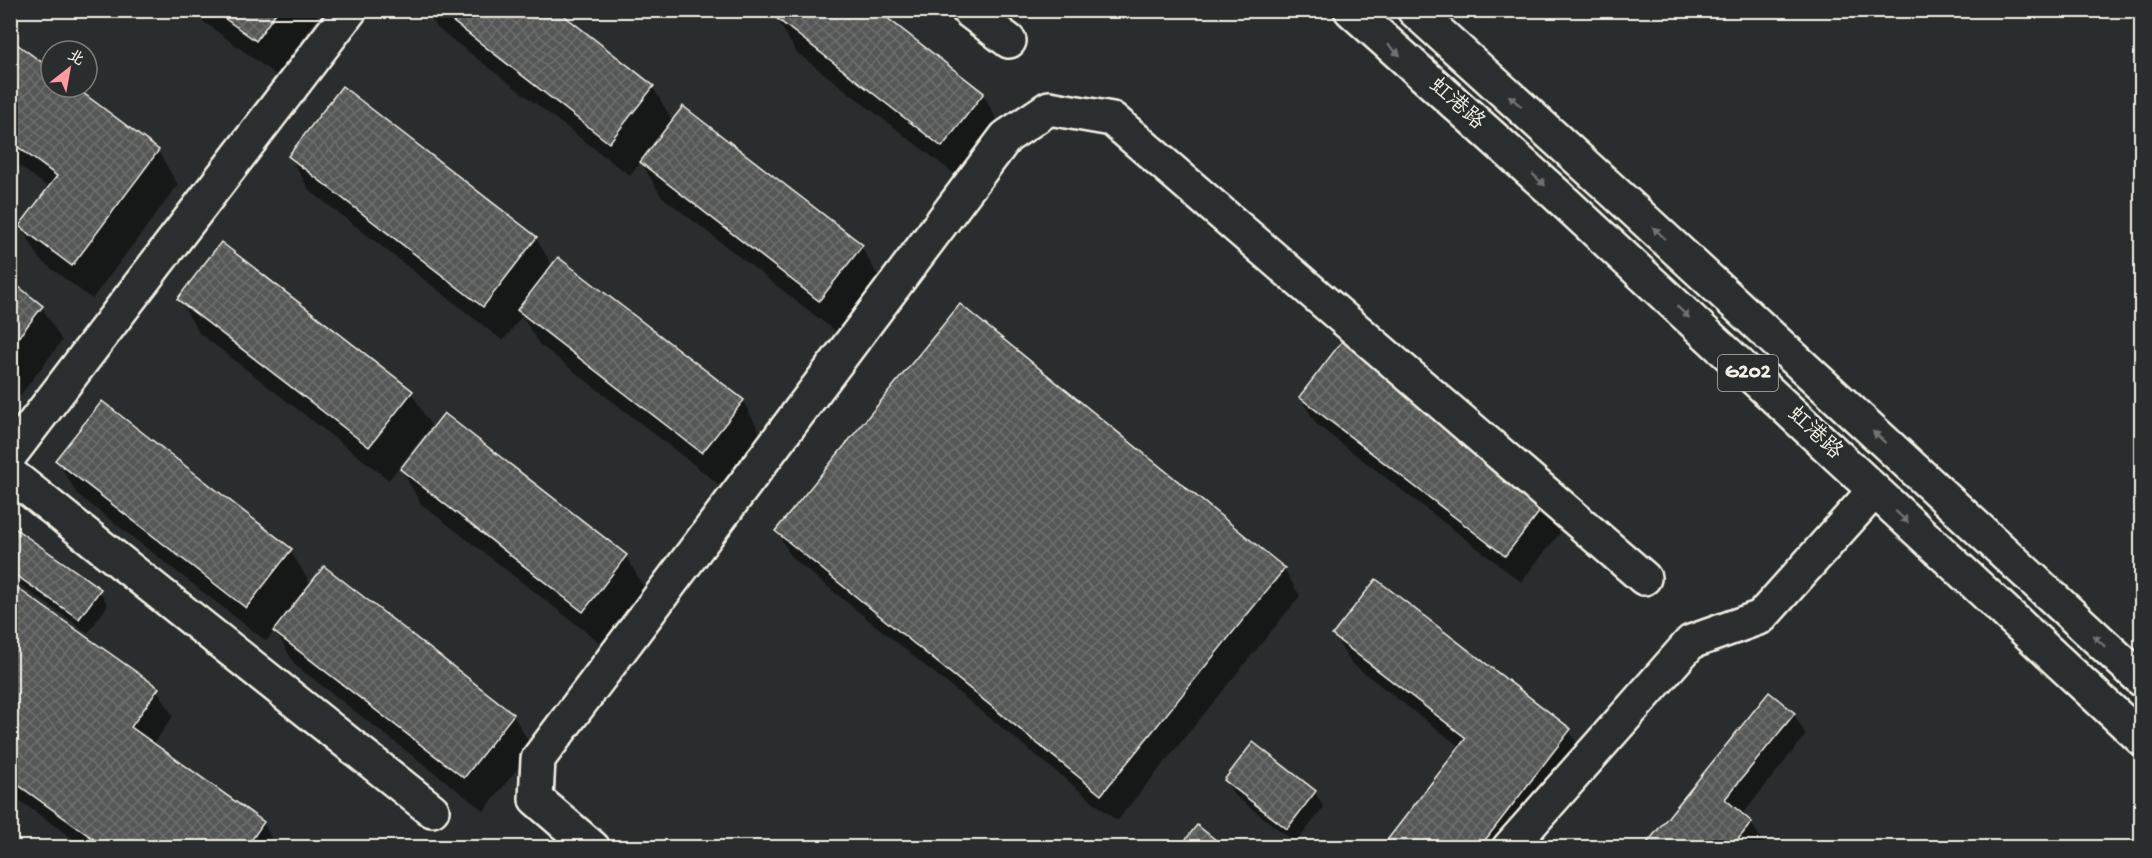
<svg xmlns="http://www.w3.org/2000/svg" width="2152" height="858" font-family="'Gochi Hand','LXGW WenKai TC',sans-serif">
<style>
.shadow{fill:#0007}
.building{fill:url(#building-cross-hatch);stroke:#f4f1e8;stroke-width:1.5}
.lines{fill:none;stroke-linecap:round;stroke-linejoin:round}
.minor-casing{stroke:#f4f1e8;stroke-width:38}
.highway-casing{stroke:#f4f1e8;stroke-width:38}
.minor{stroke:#2a2d2e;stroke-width:33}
.highway{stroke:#2a2d2e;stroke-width:33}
.oneway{fill:#71726f}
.labels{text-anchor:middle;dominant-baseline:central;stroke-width:4.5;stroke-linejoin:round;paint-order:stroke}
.shield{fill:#2a2d2e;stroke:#b7b6b0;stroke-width:1.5}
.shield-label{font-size:21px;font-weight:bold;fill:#f4f1e8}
.street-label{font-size:22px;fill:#f4f1e8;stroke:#2a2d2e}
</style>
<defs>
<pattern id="building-cross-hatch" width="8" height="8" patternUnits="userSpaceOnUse" patternTransform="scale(1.5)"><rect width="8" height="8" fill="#555756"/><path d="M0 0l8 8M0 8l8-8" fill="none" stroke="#6e706e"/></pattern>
</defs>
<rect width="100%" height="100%" fill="#2a2d2e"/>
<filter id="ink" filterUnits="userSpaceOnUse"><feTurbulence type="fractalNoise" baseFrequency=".0167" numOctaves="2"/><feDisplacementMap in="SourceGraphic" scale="12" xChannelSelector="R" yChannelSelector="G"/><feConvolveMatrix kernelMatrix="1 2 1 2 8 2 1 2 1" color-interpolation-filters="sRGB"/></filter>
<g filter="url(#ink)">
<g class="shadow">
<path d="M188,10H314L318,17L276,75Z"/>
<path d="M427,10H555L653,87L673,122L861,246L881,281L839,334L661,196L641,162L630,176L437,28Z"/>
<path d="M740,10H758L751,19Z"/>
<path d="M776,18L983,94L1002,129L962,180L796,52Z"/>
<path d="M10,41L51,71V87H73L158,151L178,185L92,299L40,260L21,226L49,188L10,159Z"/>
<path d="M342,88L536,238L553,267L743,401L762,436L722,487L539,344L522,316L503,341L309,190L290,156Z"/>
<path d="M10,282L42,307L62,341L16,401L10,397Z"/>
<path d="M179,299L411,392L431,426L389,480L199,333Z"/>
<path d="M960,306L1284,569L1300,596L1117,821L792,558L777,532Z"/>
<path d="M1342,343L1563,529L1521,582L1316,424L1300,397Z"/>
<path d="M444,415L626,556L646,591L603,645L421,504L401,469Z"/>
<path d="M57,460L290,550L311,585L513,715L533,749L484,811L295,665L275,630L266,641L77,494Z"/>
<path d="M10,527L99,590L108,605L88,633L10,578Z"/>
<path d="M10,585L157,689L173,716L153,745L263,823L277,848H86L10,794Z"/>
<path d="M1334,635L1569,730L1585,757L1515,848H1383L1460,747L1350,662Z"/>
<path d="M1794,714L1806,735L1742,815L1751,823L1764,844L1761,848H1644Z"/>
<path d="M1254,744L1315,793L1324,807L1296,843L1234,795L1225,780Z"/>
</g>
<g class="building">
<path d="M213,10H278L256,41Z"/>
<path d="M438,10H557L654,86L609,143Z"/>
<path d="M780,10H877L984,93L942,147L775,17Z"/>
<path d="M10,39L51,69V87H75L159,150L72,266L19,226L57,176L10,141Z"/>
<path d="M342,86L537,237L483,307L288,156Z"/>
<path d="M683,106L863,245L819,301L640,162Z"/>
<path d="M221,242L413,391L369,447L177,299Z"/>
<path d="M558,257L744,400L702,453L517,310Z"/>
<path d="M10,280L43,306L10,348Z"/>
<path d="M960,304L1285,568L1101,795L775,531Z"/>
<path d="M1342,341L1548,501L1505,556L1299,397Z"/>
<path d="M102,401L292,549L246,608L55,460Z"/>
<path d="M444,413L627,555L583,612L400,469Z"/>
<path d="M10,525L101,589L79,619L10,571Z"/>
<path d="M324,566L514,714L464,778L273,631Z"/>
<path d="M1376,579L1571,729L1479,848H1381L1466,738L1332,635Z"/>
<path d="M10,583L159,688L131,727L264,822L246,848H106L10,779Z"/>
<path d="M1769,692L1795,713L1725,799L1752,822L1731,848H1643Z"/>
<path d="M1253,742L1316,791L1287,829L1224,780Z"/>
<path d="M1197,825L1226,848H1179Z"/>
</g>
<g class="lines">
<g class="minor-casing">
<g id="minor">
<path d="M968,10L1009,41"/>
<path d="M10,455L350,10"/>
<path d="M10,474L432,810"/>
<path d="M593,848L536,799L538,759L1006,137L1049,108L1112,119L1644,578"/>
<path d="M1509,848L1691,642L1761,617L1874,491"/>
</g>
</g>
<g class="highway-casing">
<g id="highway">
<path d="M1351,10L1556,194L2142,739"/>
<path d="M1414,10L1610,188L2142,680"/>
</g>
</g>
<use href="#minor" class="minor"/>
<use href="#highway" class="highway"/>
</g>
<defs><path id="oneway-solid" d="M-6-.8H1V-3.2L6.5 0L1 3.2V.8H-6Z" transform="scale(1.5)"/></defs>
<g class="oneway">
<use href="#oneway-solid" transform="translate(1394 50) rotate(42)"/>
<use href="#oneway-solid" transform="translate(1515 101) rotate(-138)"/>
<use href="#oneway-solid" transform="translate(1539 180) rotate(42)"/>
<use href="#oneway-solid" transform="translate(1659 233) rotate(-137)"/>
<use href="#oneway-solid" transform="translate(1683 312) rotate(43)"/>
<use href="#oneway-solid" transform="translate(1879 437) rotate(-137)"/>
<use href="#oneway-solid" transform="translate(1902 517) rotate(43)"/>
<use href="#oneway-solid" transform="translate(2099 641) rotate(-137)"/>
</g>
</g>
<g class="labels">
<rect class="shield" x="1718" y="355" width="60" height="36" rx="4.5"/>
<g class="shield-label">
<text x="1748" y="373">G202</text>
</g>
<g class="street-label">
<text transform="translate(1456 105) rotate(42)">虹港路</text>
<text transform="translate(1814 434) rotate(43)">虹港路</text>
</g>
</g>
<rect width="2152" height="858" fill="none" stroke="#2a2d2e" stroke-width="36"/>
<rect x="18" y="18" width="2116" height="822" fill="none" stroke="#f4f1e8" stroke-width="2" filter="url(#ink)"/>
<g transform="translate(69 69) rotate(31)"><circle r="28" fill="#2a2d2e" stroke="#7b7b78" stroke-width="1.5"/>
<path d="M0-4.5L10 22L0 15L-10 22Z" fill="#ff9aa2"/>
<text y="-9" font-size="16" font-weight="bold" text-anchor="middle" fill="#f4f1e8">北</text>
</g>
</svg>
